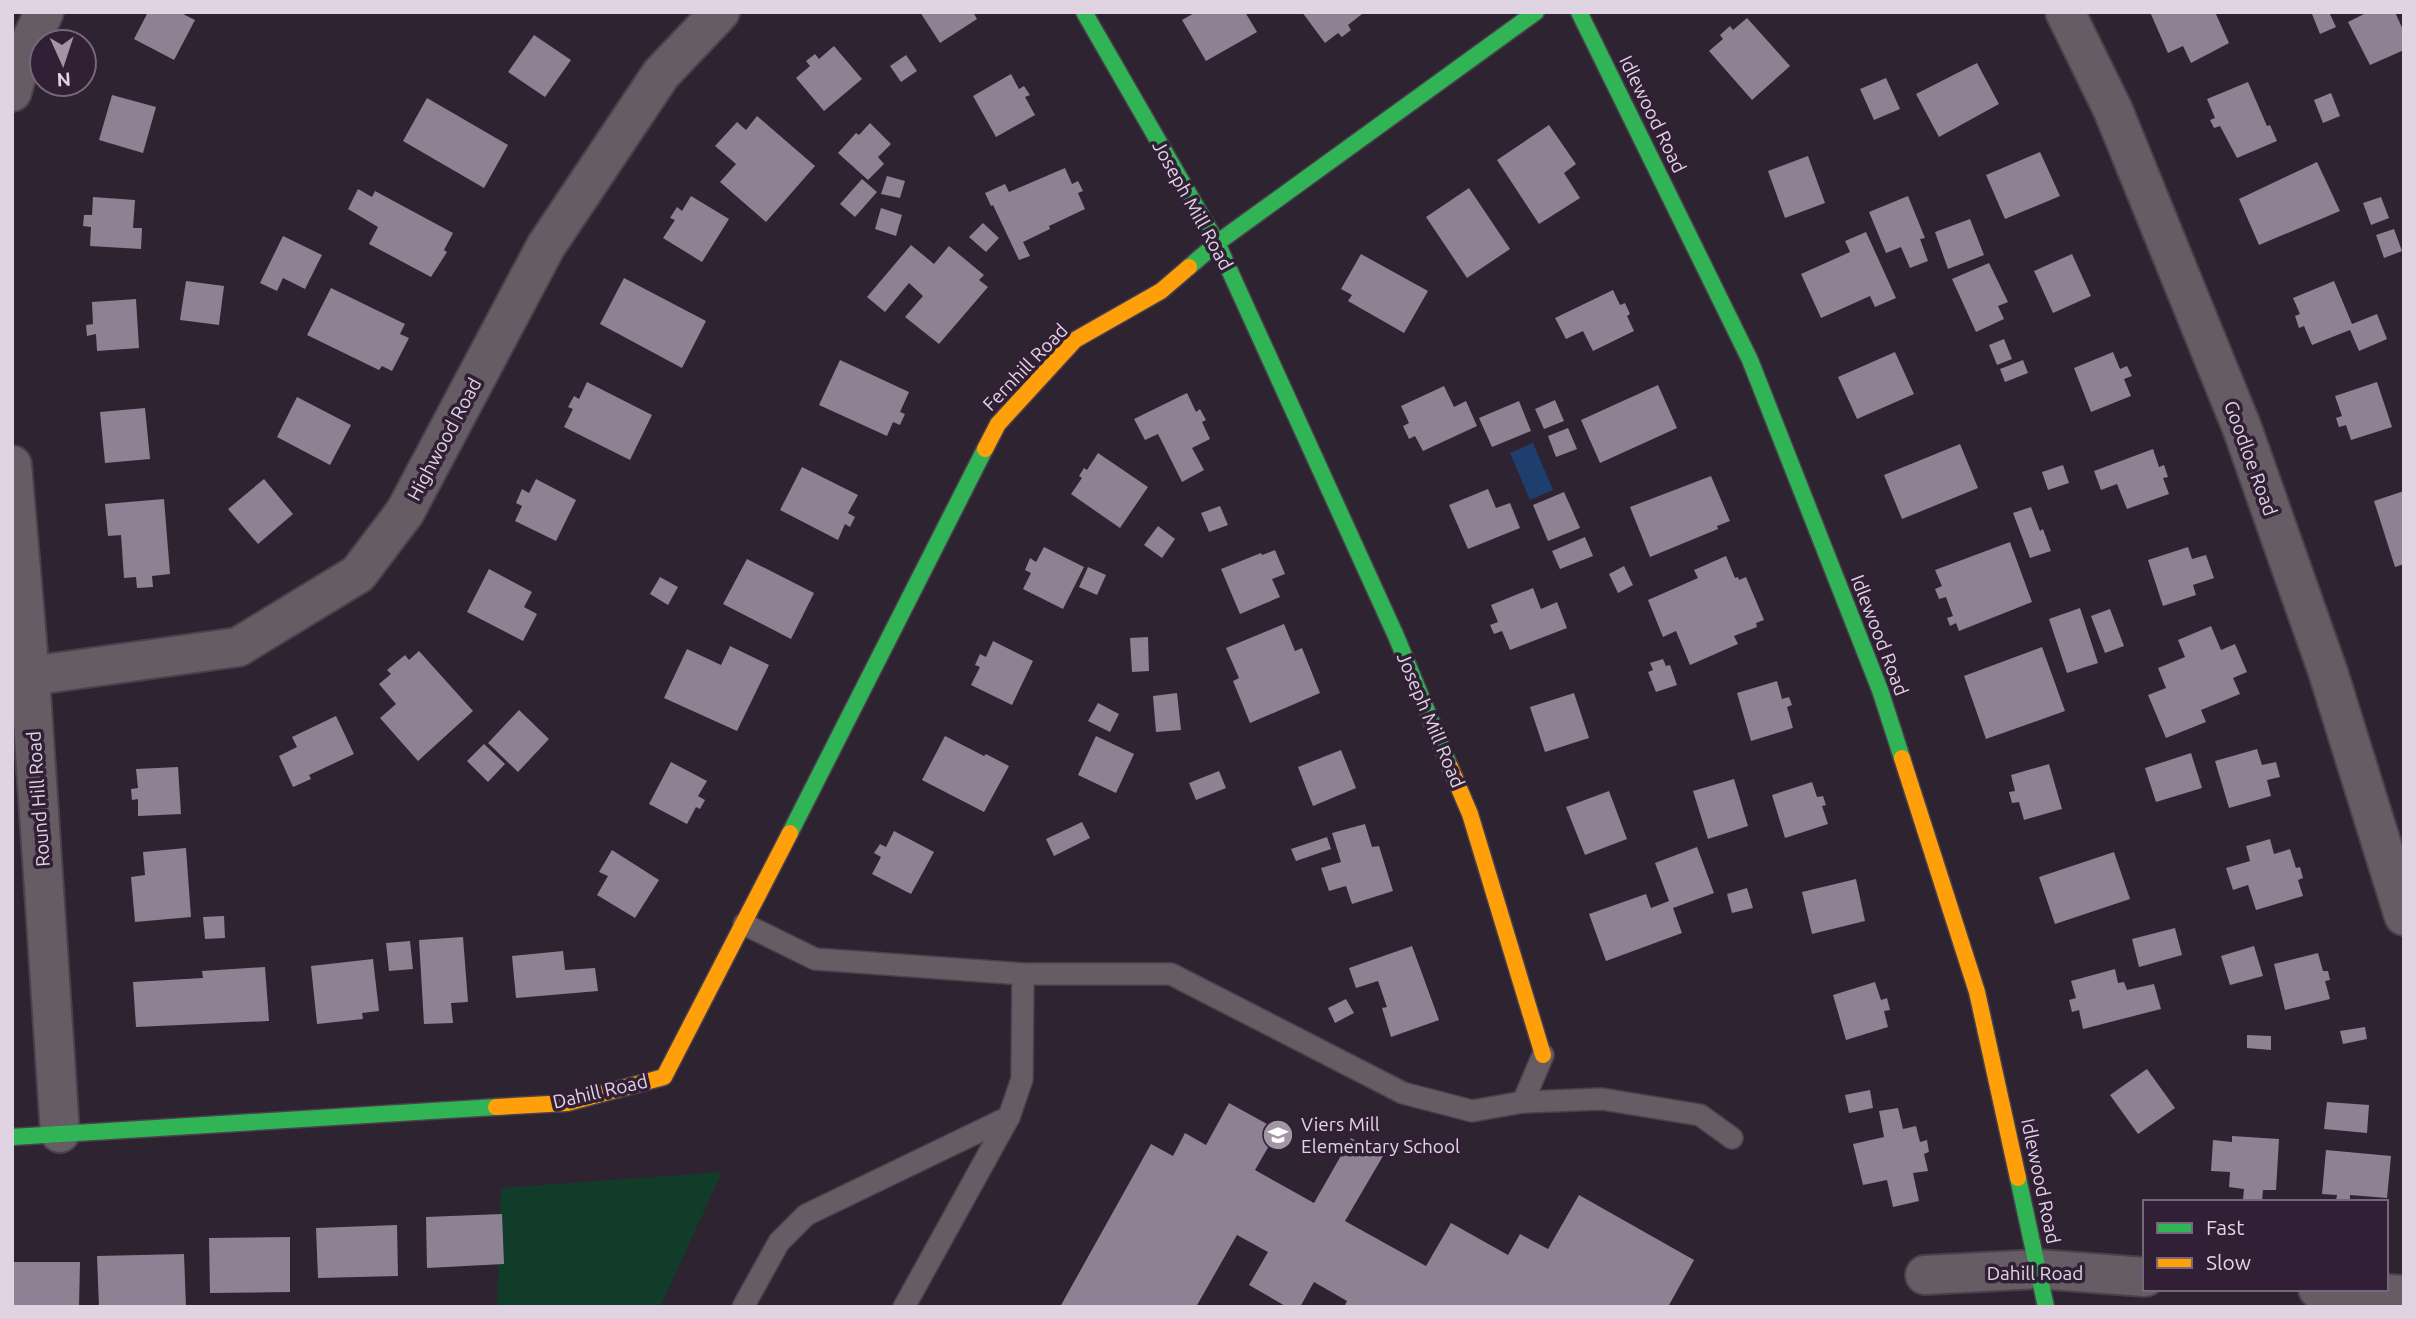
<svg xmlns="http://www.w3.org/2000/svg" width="2416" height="1319" font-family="Ubuntu,sans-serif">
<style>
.green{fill:#113c2a}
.water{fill:#1e3f6e}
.building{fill:#8e8193}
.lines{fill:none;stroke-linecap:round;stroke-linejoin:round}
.lane-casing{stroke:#4a414d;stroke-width:24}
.street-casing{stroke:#4a414d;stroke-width:42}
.fast-casing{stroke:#4a414d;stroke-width:19}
.slow-casing{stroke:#4a414d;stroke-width:19}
.lane{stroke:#665c64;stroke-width:21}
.street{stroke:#665c64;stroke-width:38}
.fast{stroke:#30b455;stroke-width:16}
.slow{stroke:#ff9f0a;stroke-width:16}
.labels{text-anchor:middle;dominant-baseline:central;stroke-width:7;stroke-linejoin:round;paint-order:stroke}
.street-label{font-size:19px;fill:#e0d4e3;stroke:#311f36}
.poi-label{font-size:19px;fill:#e0d4e3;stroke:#311f36;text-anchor:start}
</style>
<rect width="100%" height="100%" fill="#2e2431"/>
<path class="green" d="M722,1172L660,1307H497L501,1188Z"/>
<path class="water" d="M1533,443L1553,490L1530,500L1510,453Z"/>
<g class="building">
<path d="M148,12H179L195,20L174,60L134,39Z"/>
<path d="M920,12H973L977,19L940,43Z"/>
<path d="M1196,12H1245L1257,32L1206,61L1182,20Z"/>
<path d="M1302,12H1361L1362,14L1348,25L1351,30L1342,37L1338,33L1325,43Z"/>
<path d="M2150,12H2215L2229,43L2191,63L2183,46L2168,53Z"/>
<path d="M2315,12H2329L2336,27L2320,34L2312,14Z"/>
<path d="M2368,12H2395L2404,32V50L2370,65L2348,22Z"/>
<path d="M1747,18L1790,66L1752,100L1709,51L1723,39L1720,35L1730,26L1733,30Z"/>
<path d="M534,35L571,60L545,97L508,72Z"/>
<path d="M834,46L862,79L824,111L796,78L810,66L806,61L815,54L819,59Z"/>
<path d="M906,55L917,71L901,82L890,66Z"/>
<path d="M1977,63L1999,104L1939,137L1916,94Z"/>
<path d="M1011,74L1019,89L1024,86L1030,95L1025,97L1035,115L996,137L973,96Z"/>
<path d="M1886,78L1900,109L1874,120L1860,89Z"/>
<path d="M2248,82L2267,126L2270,125L2277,141L2237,158L2220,126L2214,128L2210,120L2215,118L2207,99Z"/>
<path d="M2331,93L2340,116L2323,123L2314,100Z"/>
<path d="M112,95L156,107L143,153L99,140Z"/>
<path d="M427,98L508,145L484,188L403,141Z"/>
<path d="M757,116L815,166L766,222L720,182L736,164L715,146L737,122L746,130Z"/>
<path d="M870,123L891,144L878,157L884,164L868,180L838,153L856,133L859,135Z"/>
<path d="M1549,125L1576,164L1564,173L1580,198L1539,224L1497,160Z"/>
<path d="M2040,152L2060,196L2005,219L1986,175Z"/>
<path d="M1808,156L1825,203L1785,218L1768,171Z"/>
<path d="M2317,162L2340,211L2259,245L2239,199Z"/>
<path d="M1065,168L1072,184L1078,181L1083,191L1078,193L1085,209L1049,226L1050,229L1023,242L1030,256L1019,260L993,205L991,206L985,193L1005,184L1009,192Z"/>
<path d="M887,176L905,181L900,198L881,194Z"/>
<path d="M862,179L877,192L855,217L840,204Z"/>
<path d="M1469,188L1510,249L1467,278L1426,217Z"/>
<path d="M358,189L372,197L375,191L453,233L444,250L447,252L431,277L369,244L378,227L348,209Z"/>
<path d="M691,196L729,219L702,262L663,238L675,220L670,218L677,207L682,211Z"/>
<path d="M1908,196L1925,238L1920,239L1928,261L1910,268L1901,247L1886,253L1869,212Z"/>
<path d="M93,197L135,200L133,228H142L141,249L90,246L91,227L83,226L84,215H92Z"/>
<path d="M2381,197L2389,218L2371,225L2363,203Z"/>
<path d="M881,208L902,215L896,236L875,229Z"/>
<path d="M1970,219L1984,255L1948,269L1935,232Z"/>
<path d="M983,223L999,238L986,252L969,237Z"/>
<path d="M2394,229L2402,251L2384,258L2376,235Z"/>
<path d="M1866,232L1896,298L1875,307L1870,296L1821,318L1801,274L1850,252L1845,241Z"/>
<path d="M283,236L322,255L305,289L283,278L277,291L260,283Z"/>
<path d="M911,245L934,264L949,246L984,275L979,280L988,287L939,344L905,317L923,296L909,283L885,312L867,297Z"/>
<path d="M1361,254L1428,291L1404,333L1348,301L1352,295L1341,289Z"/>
<path d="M2072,254L2091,296L2053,313L2034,271Z"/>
<path d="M1989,263L2008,302L1998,306L2004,319L1976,332L1952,279Z"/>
<path d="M624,278L706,321L682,368L600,324Z"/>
<path d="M186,281L224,286L219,325L180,320Z"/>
<path d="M2334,281L2352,324L2377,314L2387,339L2359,351L2350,330L2312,345L2304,326L2299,328L2295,316L2300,314L2293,298Z"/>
<path d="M331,288L405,324L400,334L409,338L392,371L382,366L379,370L307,335Z"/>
<path d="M1613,290L1620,305L1625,303L1630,314L1627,316L1634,331L1593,351L1583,331L1566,339L1555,318Z"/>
<path d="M136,299L139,348L97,351L96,334L87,336L86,325L93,324L92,302Z"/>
<path d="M2004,339L2012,359L1997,365L1989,345Z"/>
<path d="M1895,352L1914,394L1857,419L1838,377Z"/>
<path d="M2113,352L2120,369L2127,366L2132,376L2124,379L2131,396L2091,412L2074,368Z"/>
<path d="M840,360L909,392L900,412L905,414L900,425L893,422L887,436L819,405Z"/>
<path d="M2023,360L2028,373L2005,382L2000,369Z"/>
<path d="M587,382L652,415L630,460L564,427L573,409L568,407L574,396L579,399Z"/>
<path d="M2377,382L2392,427L2351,440L2346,425L2339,427L2336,418L2342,416L2335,396Z"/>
<path d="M1658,385L1677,428L1600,463L1581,420Z"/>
<path d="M1444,386L1454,407L1466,401L1477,426L1423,451L1415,436L1409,439L1403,426L1409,423L1401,406Z"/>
<path d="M1187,393L1196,412L1200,409L1206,420L1202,422L1210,439L1192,448L1204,470L1182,482L1158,434L1145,440L1134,419Z"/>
<path d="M297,397L351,425L330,465L277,437Z"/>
<path d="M1555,400L1564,421L1544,429L1535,409Z"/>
<path d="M1519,401L1531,431L1492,447L1479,418Z"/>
<path d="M145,408L150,459L105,463L100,412Z"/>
<path d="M1568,428L1577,449L1556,457L1548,436Z"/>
<path d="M1960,444L1978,488L1902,519L1884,475Z"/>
<path d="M2153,449L2159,467L2164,465L2168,477L2163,478L2169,494L2127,509L2117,484L2101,490L2094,471Z"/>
<path d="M1098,453L1148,487L1120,528L1071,494L1082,478L1079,476L1084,468L1087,470Z"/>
<path d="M2063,465L2069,483L2048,490L2042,472Z"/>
<path d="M802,467L858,495L848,513L855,517L850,527L845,524L838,540L780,510Z"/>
<path d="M1711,476L1730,521L1717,526L1718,529L1650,557L1630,507Z"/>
<path d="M264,479L293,514L258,544L228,509Z"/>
<path d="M536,479L576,500L556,541L515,521L522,506L516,503L522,489L529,493Z"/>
<path d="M1488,489L1496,508L1510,503L1520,528L1468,549L1449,505Z"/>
<path d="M2404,491V564L2395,567L2374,501Z"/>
<path d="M1564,492L1580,528L1548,541L1533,505Z"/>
<path d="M164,499L170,574L152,576L153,587L137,588L136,577L124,578L121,535L108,536L105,504Z"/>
<path d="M1220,506L1228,525L1209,532L1201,513Z"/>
<path d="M2031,507L2040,531L2043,529L2051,551L2030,558L2013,513Z"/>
<path d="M1158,526L1175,539L1162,558L1144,545Z"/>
<path d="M1585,537L1593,556L1560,569L1552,551Z"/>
<path d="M2010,542L2032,602L1959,631L1956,623L1950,626L1947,618L1953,616L1946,597L1939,599L1935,589L1942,586L1935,570Z"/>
<path d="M1044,547L1084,567L1063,609L1023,589L1031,573L1025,570L1030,558L1036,562Z"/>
<path d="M2188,547L2192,559L2206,555L2214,578L2193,585L2196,595L2163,606L2148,560Z"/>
<path d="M1275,550L1285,574L1272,579L1280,597L1240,614L1221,569L1261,553L1262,555Z"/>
<path d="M1726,556L1735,578L1738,577L1739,580L1746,577L1764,620L1756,623L1757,627L1734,636L1738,644L1690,665L1676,631L1663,637L1648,600L1698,578L1694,570Z"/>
<path d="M747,559L814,593L791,639L723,604Z"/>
<path d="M1624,566L1633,585L1618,593L1609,574Z"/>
<path d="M1088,567L1106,575L1097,595L1079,587Z"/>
<path d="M489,569L532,592L524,607L537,614L523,641L467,612Z"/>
<path d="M660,577L678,587L668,605L650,594Z"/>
<path d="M1533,588L1541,609L1557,602L1567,628L1510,650L1502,631L1494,634L1490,625L1498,622L1491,605Z"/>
<path d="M2080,608L2098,663L2067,673L2049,619Z"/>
<path d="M2110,609L2124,646L2105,653L2091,616Z"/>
<path d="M1284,624L1295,651L1302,648L1320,693L1250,723L1233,681L1239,678L1226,648Z"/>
<path d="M2211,626L2221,650L2235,644L2247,672L2233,678L2240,694L2201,710L2206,722L2166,738L2148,695L2166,688L2158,668L2185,657L2178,640Z"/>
<path d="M1148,637L1149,671L1132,672L1130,638Z"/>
<path d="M993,641L1033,661L1012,705L971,685L980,667L975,665L980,654L986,657Z"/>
<path d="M730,646L769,665L737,731L664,698L687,649L721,665Z"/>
<path d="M2042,647L2065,711L1986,739L1964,676Z"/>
<path d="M419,651L473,711L418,761L380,718L396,704L379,684L391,674L387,670L405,655L409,660Z"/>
<path d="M1663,659L1666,666L1670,665L1677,685L1656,692L1648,672L1653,670L1650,663Z"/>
<path d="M1777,681L1782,699L1789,697L1792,705L1787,707L1793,728L1751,741L1737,693Z"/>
<path d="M1177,693L1181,730L1156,732L1153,696Z"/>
<path d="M1574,693L1589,738L1545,752L1530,707Z"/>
<path d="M1098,703L1119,714L1110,732L1088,721Z"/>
<path d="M519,710L549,739L518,772L488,743Z"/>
<path d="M336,716L354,754L309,775L311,779L293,787L279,756L297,747L292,737Z"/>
<path d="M945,736L984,756L986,754L1009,766L984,812L922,780Z"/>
<path d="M1096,736L1134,754L1116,793L1078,775Z"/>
<path d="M484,744L505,764L488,782L467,761Z"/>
<path d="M2257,749L2262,765L2276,762L2280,777L2267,780L2271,796L2229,808L2215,761Z"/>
<path d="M1341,750L1356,788L1313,806L1298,767Z"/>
<path d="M2191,753L2202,788L2156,802L2145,768Z"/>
<path d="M671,762L707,781L698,796L705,800L700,809L696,807L687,824L649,804Z"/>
<path d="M2049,764L2062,809L2024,820L2019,802L2012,803L2009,792L2015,791L2011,775Z"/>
<path d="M178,767L181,814L138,816V799L132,800L131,789L138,788L136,769Z"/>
<path d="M1219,771L1226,788L1196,800L1189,783Z"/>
<path d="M1734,779L1748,826L1708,839L1693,791Z"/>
<path d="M1812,782L1817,797L1823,796L1826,805L1822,806L1828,824L1785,838L1772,795Z"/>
<path d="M1609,791L1627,839L1585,855L1566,807Z"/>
<path d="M1082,822L1090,838L1054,856L1046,839Z"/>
<path d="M1365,824L1372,847L1379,846L1393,891L1352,904L1346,886L1329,891L1321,868L1341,862L1332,833Z"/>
<path d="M894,831L934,852L911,894L872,874L881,857L874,853L880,844L886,847Z"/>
<path d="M1327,837L1331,849L1296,861L1291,849Z"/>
<path d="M2270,839L2274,854L2290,849L2296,868L2300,867L2303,878L2298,880L2303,896L2256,910L2248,885L2233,890L2226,868L2250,861L2246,846Z"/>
<path d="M1697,847L1714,893L1673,908L1682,933L1606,961L1589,914L1646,894L1651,908L1669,901L1655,863Z"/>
<path d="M186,848L191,917L135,922L131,877L145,875L143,852Z"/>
<path d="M612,850L659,880L635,918L597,895L608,876L599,872Z"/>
<path d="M2114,852L2130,899L2055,924L2039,877Z"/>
<path d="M1856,879L1865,921L1812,934L1802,892Z"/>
<path d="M1747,888L1753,908L1732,913L1727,894Z"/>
<path d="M224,916L225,938L205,939L203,917Z"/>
<path d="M2175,928L2182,955L2139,967L2132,939Z"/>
<path d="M463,937L468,1002L451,1003L453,1023L424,1024L419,940Z"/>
<path d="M410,941L413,969L389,971L386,943Z"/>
<path d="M1412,946L1439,1020L1391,1037L1382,1008L1387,1007L1378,981L1356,988L1349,968Z"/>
<path d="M2254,946L2263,976L2230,985L2221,956Z"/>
<path d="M563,951L565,970L595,968L598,991L516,998L512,956Z"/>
<path d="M2318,953L2323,971H2328L2330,980L2325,981L2330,999L2285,1010L2274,964Z"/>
<path d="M373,959L379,1011L362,1013L363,1019L317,1024L311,966Z"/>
<path d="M265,967L269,1021L136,1027L133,982L203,978L202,971Z"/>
<path d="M2115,969L2118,983L2124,982L2127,990L2154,984L2161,1009L2083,1029L2079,1010L2072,1012L2069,1000L2076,998L2071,981Z"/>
<path d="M1875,982L1881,1000L1887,998L1890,1010L1884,1011L1888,1027L1846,1040L1833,995Z"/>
<path d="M1346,999L1354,1013L1335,1023L1328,1008Z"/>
<path d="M2365,1027L2367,1039L2343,1044L2340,1031Z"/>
<path d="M2247,1035L2271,1036V1050L2247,1048Z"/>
<path d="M2147,1069L2175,1108L2138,1134L2110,1095Z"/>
<path d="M1870,1090L1873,1108L1849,1113L1845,1095Z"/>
<path d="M2327,1102L2369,1105L2367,1133L2324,1129Z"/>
<path d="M1229,1103L1278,1130L1255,1170L1314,1203L1351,1138L1383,1156L1345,1221L1426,1266L1451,1223L1508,1255L1520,1234L1548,1249L1579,1195L1694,1260L1668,1307H1344L1347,1301L1314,1282L1300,1307H1287L1249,1285L1268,1252L1237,1235L1196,1307H1060L1151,1144L1173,1156L1185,1133L1206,1145Z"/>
<path d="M1898,1108L1903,1129L1916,1126L1920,1142L1927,1140L1929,1152L1924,1154L1928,1171L1913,1173L1919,1201L1893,1207L1887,1180L1863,1185L1853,1144L1884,1137L1879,1111Z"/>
<path d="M2232,1136L2279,1139L2276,1190H2263L2262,1201L2243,1200L2244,1189L2229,1187L2230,1172L2211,1171L2213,1140L2232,1142Z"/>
<path d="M2326,1150L2391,1156L2387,1198L2350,1195V1201L2336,1200L2337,1195L2322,1194Z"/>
<path d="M502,1214L504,1264L427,1268L426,1217Z"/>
<path d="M397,1225L398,1276L318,1278L316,1228Z"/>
<path d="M290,1237V1292L210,1293L209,1238Z"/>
<path d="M184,1254L186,1307H99L97,1256Z"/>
<path d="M12,1262H80L79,1307H12Z"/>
</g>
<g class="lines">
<g class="lane-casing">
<g id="lane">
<path d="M744,924L815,959L1023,974H1171L1403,1093L1472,1111L1523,1102L1543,1055"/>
<path d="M1523,1102L1602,1099L1700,1115L1732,1138"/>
<path d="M743,1307L779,1242L806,1215L1009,1117"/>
<path d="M904,1307L1009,1117L1022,1079L1023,974"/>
</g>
</g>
<g class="street-casing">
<g id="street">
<path d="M2065,12L2113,110L2242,428L2328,672L2404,916"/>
<path d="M12,92L18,70L44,12"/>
<path d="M12,465L30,676L60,1133"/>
<path d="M30,676L238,647L358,574L405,512L546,246L661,74L720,12"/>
<path d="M1925,1275L2038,1269L2145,1277"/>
<path d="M2318,1289L2404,1295"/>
</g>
</g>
<g class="fast-casing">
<g id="fast">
<path d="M1084,12L1217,243L1396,636L1450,767"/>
<path d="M1579,12L1750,360L1880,690L1902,758"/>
<path d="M1189,267L1217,243L1536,12"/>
<path d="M790,833L985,449"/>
<path d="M12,1137L496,1107"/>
<path d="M2018,1178L2046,1307"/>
</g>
</g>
<g class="slow-casing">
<g id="slow">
<path d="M985,449L998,424L1075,340L1161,291L1189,267"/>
<path d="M1902,758L1977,992L2018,1178"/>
<path d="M1450,767L1470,814L1543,1055"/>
<path d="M496,1107L567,1103L664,1077L790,833"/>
</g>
</g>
<use href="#lane" class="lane"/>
<use href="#street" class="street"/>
<use href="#fast" class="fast"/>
<use href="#slow" class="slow"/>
</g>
<defs>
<g id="school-disc" transform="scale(1.575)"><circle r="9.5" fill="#a296a5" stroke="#311f36"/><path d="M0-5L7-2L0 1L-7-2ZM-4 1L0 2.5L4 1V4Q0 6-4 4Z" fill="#fff"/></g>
</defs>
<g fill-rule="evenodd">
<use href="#school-disc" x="1278" y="1135"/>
</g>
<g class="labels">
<g class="street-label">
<text transform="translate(1653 114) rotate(64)">Idlewood Road</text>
<text transform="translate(1193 205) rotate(61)">Joseph Mill Road</text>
<text transform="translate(1025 367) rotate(-46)">Fernhill Road</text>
<text transform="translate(444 439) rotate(-62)">Highwood Road</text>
<text transform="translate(2251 458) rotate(70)">Goodloe Road</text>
<text transform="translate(1880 635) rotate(69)">Idlewood Road</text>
<text transform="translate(1431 720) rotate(67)">Joseph Mill Road</text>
<text transform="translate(38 799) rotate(-94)">Round Hill Road</text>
<text transform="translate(600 1091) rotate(-13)">Dahill Road</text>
<text transform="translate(2041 1181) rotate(78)">Idlewood Road</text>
<text x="2035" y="1273">Dahill Road</text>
</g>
<g class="poi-label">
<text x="1301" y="1124">Viers Mill<tspan x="1301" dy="22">Elementary School</tspan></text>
</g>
</g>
<rect width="2416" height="1319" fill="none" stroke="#e0d4e3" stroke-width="28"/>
<rect x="2143" y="1200" width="245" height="91" fill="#311f36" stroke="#77677b" stroke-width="2"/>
<rect x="2157" y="1223" width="35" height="10" fill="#30b455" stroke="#77677b" stroke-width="2"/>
<text x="2206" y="1235" font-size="21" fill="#e0d4e3">Fast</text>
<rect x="2157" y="1258" width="35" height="10" fill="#ff9f0a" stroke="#77677b" stroke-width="2"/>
<text x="2206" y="1270" font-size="21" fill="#e0d4e3">Slow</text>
<g transform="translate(63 63) rotate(177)"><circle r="33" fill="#311f36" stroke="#77677b" stroke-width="2"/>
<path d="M0-5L12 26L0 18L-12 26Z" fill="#a296a5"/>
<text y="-10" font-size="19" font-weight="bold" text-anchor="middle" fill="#e0d4e3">N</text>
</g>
</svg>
